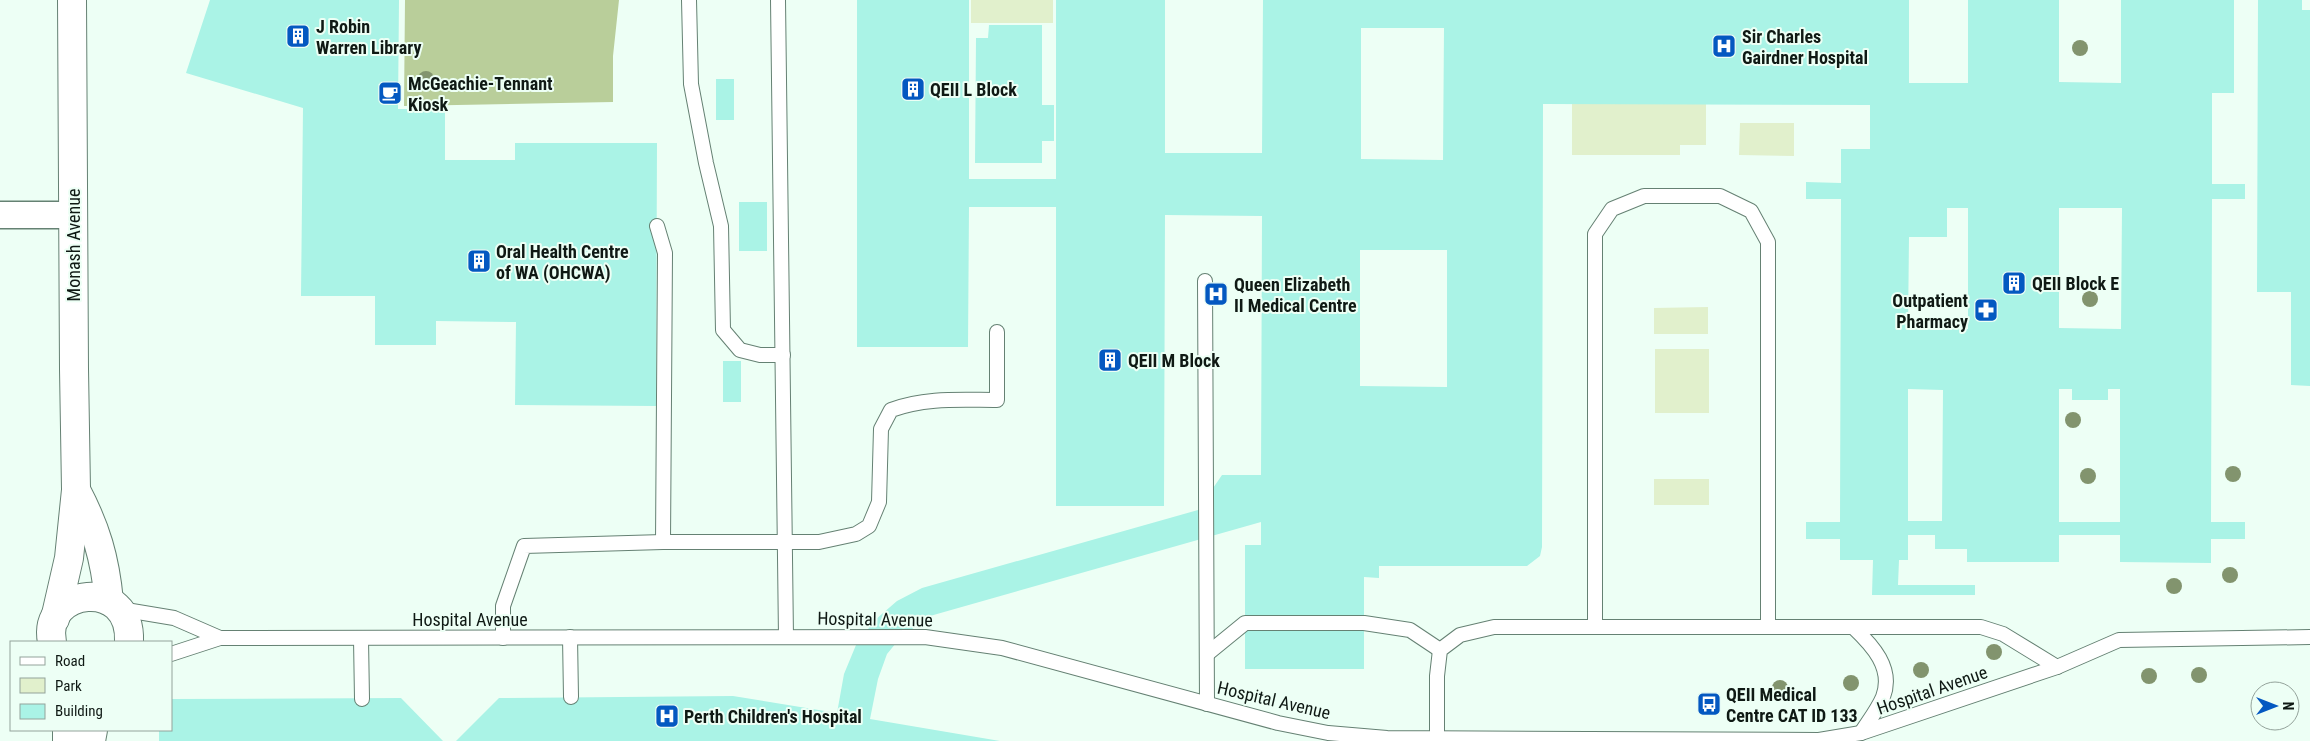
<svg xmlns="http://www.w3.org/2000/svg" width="2310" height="741" font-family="'Roboto Condensed',sans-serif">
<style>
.green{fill:#e1f0cc}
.forest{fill:#b9ce9a}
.building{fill:#aaf3e6;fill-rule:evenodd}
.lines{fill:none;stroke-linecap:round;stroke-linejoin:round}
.service-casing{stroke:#658173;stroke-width:16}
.minor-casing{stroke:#658173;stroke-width:29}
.secondary-casing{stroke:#658173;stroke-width:30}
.service{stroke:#fff;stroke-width:14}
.minor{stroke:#fff;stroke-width:26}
.secondary{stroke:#fff;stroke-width:28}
.tree{fill:#82946e}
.labels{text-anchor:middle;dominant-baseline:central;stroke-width:4;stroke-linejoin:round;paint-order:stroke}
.poi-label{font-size:18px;font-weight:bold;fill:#0f1914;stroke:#edfff5;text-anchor:start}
.street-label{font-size:18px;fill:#0f1914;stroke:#edfff5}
</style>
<rect width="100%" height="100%" fill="#edfff5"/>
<g class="green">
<rect x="971" y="0" width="82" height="23"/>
<path d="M1572,104H1706V145H1680V155H1572Z"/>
<path d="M1740,123H1794V156L1739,155Z"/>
<path d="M1708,307V334H1654V308Z"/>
<rect x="1655" y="349" width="54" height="64"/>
<rect x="1654" y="479" width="55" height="26"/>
</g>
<path class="forest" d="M405,0H619L613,56V102L404,106Z"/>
<g class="building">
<path d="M210,0H399L398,109H445V160H515V143H657L656,406L515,405L516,322L436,321V345H375V296H301L303,108L186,73Z"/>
<path d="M857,0H969V179H1056V0H1165V153H1262L1263,0H1909V83H1968V0H2059V82L2121,83V0H2234V93H2212V184H2245V199H2212L2211,522H2245V539H2211V563L2120,562V535H2059V562H1967V549H1935V535H1908V560H1899L1898,585H1975V595H1872L1873,560H1840V539H1806V522H1840L1841,199H1806V182L1841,183V149H1870V105L1543,104L1542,547L1540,556L1527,566H1379V578L1364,577V669H1245V545H1261V522L930,616L901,637L887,654L878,679L870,719L1000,741H456L499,698L733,696L837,713L844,674L856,645L875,620L897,601L922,588L1198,510L1222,475H1261L1262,216L1165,215L1164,506H1056V207H969L968,347H857ZM1361,28H1444L1443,160L1361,159ZM1947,208H1968V329H1908L1909,237H1947ZM2059,208H2122L2121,329L2059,328ZM1360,250H1447V387L1360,386ZM1908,389L1943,390L1942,521H1908ZM2059,389H2072V400H2108V389H2120V522H2059Z"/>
<path d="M2258,0H2302V10H2310V386L2291,385V292H2257Z"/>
<path d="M989,25H1042V105H1054V141H1042V163H975L976,38H988Z"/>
<rect x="716" y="79" width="18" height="41"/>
<rect x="739" y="202" width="28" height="49"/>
<rect x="723" y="361" width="18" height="41"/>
<path d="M401,698L443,741H159V730H171V699Z"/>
</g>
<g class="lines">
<g class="service-casing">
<g id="service">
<path d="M689,0L691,84L706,163L721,226L723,330L740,350L760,355H783"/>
<path d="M778,0L786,637"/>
<path d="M657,226L665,253L663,542"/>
<path d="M1205,281L1207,704"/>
<path d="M120,609L174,618L220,638"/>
<path d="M1595,627V234L1612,209L1644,196H1720L1751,211L1768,242V627"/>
<path d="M1853,627C1872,645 1894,668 1883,697C1878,709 1868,722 1861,733"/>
<path d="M570,637L571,697"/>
<path d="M503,638V606L524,546L663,542H819L856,534L869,526L879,502L881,429L891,410C925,397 961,400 997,400V332"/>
<path d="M361,639L362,699"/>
<path d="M171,654L220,638L925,637L1002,648L1278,723L1328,733L1387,738L1819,740L1861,733L2057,667L2119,640L2310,637"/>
<path d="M1207,654L1245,623H1364L1410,630L1440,650"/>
<path d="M1437,738V676L1440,650L1460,635L1494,627H1981L2003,634L2057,667"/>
</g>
</g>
<g class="minor-casing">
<path id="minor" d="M0,215H73"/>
</g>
<g class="secondary-casing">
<g id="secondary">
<path d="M76,490C96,528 105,558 109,601"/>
<path d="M55,619L69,558L76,490L74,369L72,0"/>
<path d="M52,642C41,588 132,576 129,642"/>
<path d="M67,730V741"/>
<path d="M91,741L93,730"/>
</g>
</g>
<use href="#service" class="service"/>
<use href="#minor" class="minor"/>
<use href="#secondary" class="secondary"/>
</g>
<g class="tree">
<circle cx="2080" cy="48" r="8"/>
<circle cx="426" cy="79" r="8"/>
<circle cx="2090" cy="299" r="8"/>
<circle cx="2073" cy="420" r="8"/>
<circle cx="2233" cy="474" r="8"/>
<circle cx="2088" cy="476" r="8"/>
<circle cx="2230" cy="575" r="8"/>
<circle cx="2174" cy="586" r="8"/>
<circle cx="1994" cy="652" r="8"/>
<circle cx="1921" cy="670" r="8"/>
<circle cx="2199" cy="675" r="8"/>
<circle cx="2149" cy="676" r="8"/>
<circle cx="1851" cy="683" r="8"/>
<circle cx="1780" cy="688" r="8"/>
</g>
<defs>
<g id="building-square" transform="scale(1.25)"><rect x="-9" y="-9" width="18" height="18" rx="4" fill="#0458c1" stroke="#edfff5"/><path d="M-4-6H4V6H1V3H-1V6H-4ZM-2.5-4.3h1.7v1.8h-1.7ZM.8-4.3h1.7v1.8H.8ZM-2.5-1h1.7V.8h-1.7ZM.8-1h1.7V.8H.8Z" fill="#fff"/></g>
<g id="hospital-square" transform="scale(1.25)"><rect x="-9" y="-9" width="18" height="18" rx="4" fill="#0458c1" stroke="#edfff5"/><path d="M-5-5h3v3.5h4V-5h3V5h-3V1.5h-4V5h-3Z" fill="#fff"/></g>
<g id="cafe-square" transform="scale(1.25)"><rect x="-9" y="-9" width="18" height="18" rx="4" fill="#0458c1" stroke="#edfff5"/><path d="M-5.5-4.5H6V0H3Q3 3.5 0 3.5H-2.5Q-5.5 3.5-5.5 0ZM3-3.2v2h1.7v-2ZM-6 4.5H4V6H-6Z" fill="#fff"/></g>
<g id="pharmacy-square" transform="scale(1.25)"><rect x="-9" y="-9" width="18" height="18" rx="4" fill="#0458c1" stroke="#edfff5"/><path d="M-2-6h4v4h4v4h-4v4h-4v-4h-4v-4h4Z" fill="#fff"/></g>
<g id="bus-square" transform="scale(1.25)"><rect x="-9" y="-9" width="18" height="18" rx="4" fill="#0458c1" stroke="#edfff5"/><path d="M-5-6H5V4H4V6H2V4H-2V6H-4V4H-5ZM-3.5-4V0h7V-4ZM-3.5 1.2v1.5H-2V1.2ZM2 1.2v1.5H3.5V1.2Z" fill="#fff"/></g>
</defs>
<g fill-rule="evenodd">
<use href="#building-square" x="298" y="36"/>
<use href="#hospital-square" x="1724" y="46"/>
<use href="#building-square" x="913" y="89"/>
<use href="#cafe-square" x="390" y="93"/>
<use href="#building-square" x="479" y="261"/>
<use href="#building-square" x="2014" y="283"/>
<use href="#hospital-square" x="1216" y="294"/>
<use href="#pharmacy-square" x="1986" y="310"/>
<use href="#building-square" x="1110" y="360"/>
<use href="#bus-square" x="1709" y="704"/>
<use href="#hospital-square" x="667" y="716"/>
</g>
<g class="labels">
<g class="poi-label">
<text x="316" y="26">J Robin<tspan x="316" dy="21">Warren Library</tspan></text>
<text x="1742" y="36">Sir Charles<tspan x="1742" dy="21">Gairdner Hospital</tspan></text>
<text x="408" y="83">McGeachie-Tennant<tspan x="408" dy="21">Kiosk</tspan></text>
<text x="930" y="89">QEII L Block</text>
<text x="496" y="251">Oral Health Centre<tspan x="496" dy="21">of WA (OHCWA)</tspan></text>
<text x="2032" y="283">QEII Block E</text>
<text x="1234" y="284">Queen Elizabeth<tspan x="1234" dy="21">II Medical Centre</tspan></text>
<text x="1968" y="300" text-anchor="end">Outpatient<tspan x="1968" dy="21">Pharmacy</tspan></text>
<text x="1128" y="360">QEII M Block</text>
<text x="1726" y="694">QEII Medical<tspan x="1726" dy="21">Centre CAT ID 133</tspan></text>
<text x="684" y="716">Perth Children's Hospital</text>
</g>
<g class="street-label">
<text transform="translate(73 245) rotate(-90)">Monash Avenue</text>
<text x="470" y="619">Hospital Avenue</text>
<text transform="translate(875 619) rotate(1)">Hospital Avenue</text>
<text transform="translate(1932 690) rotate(-19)">Hospital Avenue</text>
<text transform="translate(1274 700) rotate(13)">Hospital Avenue</text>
</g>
</g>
<rect x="10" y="641" width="162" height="90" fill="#edfff5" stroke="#94a39b"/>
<rect x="20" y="657" width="25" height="8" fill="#ffffff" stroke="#94a39b"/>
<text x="55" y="666" font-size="15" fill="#0f1914">Road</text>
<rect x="20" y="678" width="25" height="15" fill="#e1f0cc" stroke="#94a39b"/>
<text x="55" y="691" font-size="15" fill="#0f1914">Park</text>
<rect x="20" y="704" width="25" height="15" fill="#aaf3e6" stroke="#94a39b"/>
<text x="55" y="716" font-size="15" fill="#0f1914">Building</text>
<g transform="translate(2275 706) rotate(90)"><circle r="24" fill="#edfff5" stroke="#94a39b"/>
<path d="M0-4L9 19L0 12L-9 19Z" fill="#0458c1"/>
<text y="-8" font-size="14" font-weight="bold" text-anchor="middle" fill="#0f1914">N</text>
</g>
</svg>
